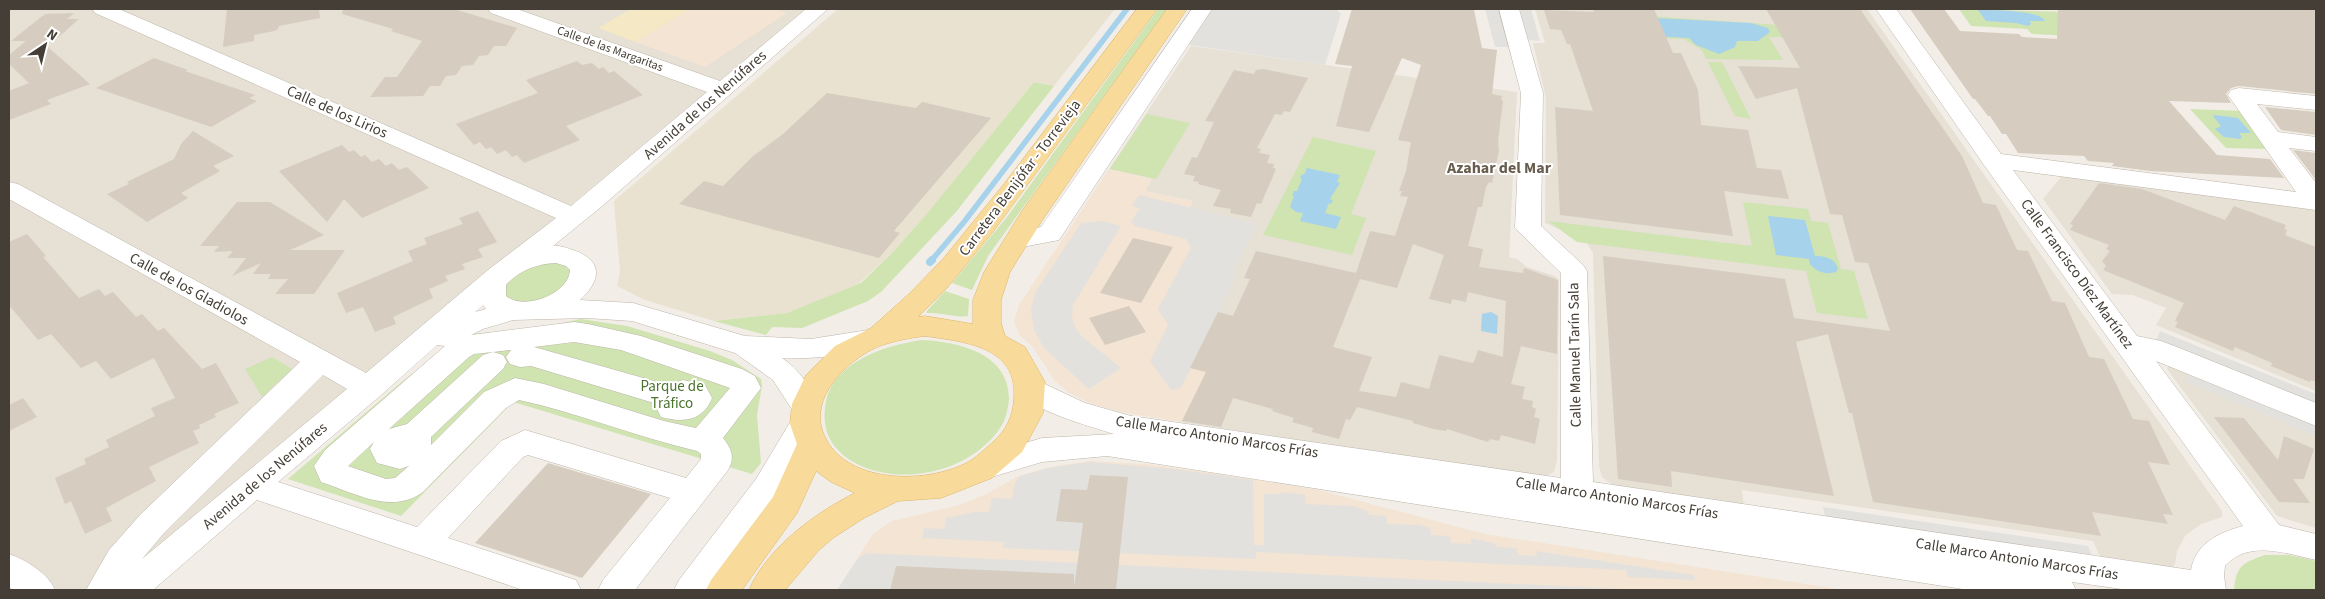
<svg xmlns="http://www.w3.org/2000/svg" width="2325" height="599" font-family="'Source Sans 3',sans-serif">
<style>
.residential{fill:#e6e0d5}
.commercial{fill:#f3e4d3}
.education{fill:#eae2d1}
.green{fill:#cfe4b1}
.sand{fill:#f4e9c4}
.parking{fill:#e3e1de}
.water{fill:#a6d2ec}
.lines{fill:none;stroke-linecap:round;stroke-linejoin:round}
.stream-far1{stroke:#a6d2ec;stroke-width:5.5}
.stream{stroke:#a6d2ec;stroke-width:8}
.building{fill:#d6ccc0;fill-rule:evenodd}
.minor-casing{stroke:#bdb5aa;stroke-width:1}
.major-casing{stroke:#dcb66a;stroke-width:1}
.minor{fill:#fff;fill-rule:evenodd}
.major{fill:#f8da9a;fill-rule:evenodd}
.labels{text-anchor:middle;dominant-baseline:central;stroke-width:4;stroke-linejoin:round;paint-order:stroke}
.far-street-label{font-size:12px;fill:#453e36;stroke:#fff}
.street-label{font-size:15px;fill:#453e36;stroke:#fff}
.park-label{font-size:15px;fill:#4a732d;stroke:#fff}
.neighbourhood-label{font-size:16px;font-weight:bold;fill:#675c4e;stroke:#fff}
</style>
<rect width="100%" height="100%" fill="#f2eee7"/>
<g class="residential">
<path d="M9,9H806L109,590H9Z"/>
<path d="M1535,9H1867L2222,511V517L2201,524L2185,536L2177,551L2175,564L2172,569L2101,559L2093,541L1742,490L1744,506L1615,486L1610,483L1602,477L1599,466L1593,253L1585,240L1545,223L1546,98L1533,43H1545Z"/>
<path d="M1191,46L1517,92L1509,257L1517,259L1527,267L1555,276L1559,280L1557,461L1554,472L1546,476L1536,477L1181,422L1206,373L1190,368L1237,276L1232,275L1190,208L1193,201L1145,191L1152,179L1109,169Z"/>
<path d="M2062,176L2316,209V391L2156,325L2166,308L2133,295L2112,294L2043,199Z"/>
<path d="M2169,365L2189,372L2186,381L2316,436V528L2277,516L2167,369Z"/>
</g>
<g class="commercial">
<path d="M690,9H775L787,13L705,67L635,42Z"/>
<path d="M1109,169L1152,179L1145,191L1193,201L1190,208L1258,224L1232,274L1237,276L1191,367L1206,372L1181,422L1120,412L1087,402L1068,392L1055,381L1032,346L1020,336L1014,321L1019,305Z"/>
<path d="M1090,461L1146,464L1213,473L1318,490L1485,534L1844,590H837L873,534L892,521L960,505L986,494L1019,476L1050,467Z"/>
</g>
<path class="education" d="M838,9H1115L1054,86L1034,82L925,216L893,252L856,286L787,313L714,321L645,300L617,286L620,272L614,203L615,200Z"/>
<g class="green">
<path d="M1158,9H1167L988,256L972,290L952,283L1007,217Z"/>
<path d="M1959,9L2073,12L2094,37L2032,34L2027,29L1971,26Z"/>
<path d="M1647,16L1822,28L1830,39L1769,37L1783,60L1706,59L1702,50L1684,39L1608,36Z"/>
<path d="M1708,62H1722L1751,119L1735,116Z"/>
<path d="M1034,82L1054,86L956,212L881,292L868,301L802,328L772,327L766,335L714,321L787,313L861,283L893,252L925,216Z"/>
<path d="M2190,109L2245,111L2271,149L2226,148Z"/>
<path d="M1147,114L1190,123L1156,179L1110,169Z"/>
<path d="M1313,137L1376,151L1351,214L1366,218L1352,255L1263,235Z"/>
<path d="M1743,202L1808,209L1811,221L1828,223L1841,269L1854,271L1868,319L1817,313L1806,271L1577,242L1548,221L1752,246Z"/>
<path d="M550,260L572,268L574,280L545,303L506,302L500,286L511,273Z"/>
<path d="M945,291L969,299L968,316C962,318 937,312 927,313L926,312Z"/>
<path d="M581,319L627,326L710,351L732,360L761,379L762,385L757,415L761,463L752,474L513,402L401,516L288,479L404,380L438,354L472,334L538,328Z"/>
<path d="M922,340C959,342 1009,353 1009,399C1008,408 1006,420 1000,428C970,473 896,489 850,460C829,446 821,427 826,402C834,361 887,345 922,340Z"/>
<path d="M272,357L292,369L262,397L245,369Z"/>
<path d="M2265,555H2289L2316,561V590H2234C2236,566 2242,563 2265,555Z"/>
</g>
<path class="sand" d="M631,9H690L635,42L598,28Z"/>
<g class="parking">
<path d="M1212,9H1336L1341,14L1325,65L1189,45Z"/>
<path d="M1485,9H1500L1510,47H1495Z"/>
<path d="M1519,9H1531L1540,41L1527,40Z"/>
<path d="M1139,195L1258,224L1232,274L1237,276L1181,388L1171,390L1150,361L1168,325L1158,309L1191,248L1186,239L1135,226L1131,222L1140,208L1132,206Z"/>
<path d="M1102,221L1121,226L1073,305L1072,316L1074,325L1081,336L1121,368L1089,389L1044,348L1034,330L1031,310L1035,293L1081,223Z"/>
<path d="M2160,331L2316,394V406L2156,340Z"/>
<path d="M2189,372L2316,425V436L2185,381Z"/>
<path d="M1090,462L1175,469L1253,480L1254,545H1264V494H1280L1281,492L1305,495L1306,504L1353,506L1368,511L1369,515L1386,516L1387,524L1419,525L1430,528L1431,535L1450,536L1451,543L1471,544V538L1496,544L1497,547L1516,548L1518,555L1537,556L1536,551L1693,575L1695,580L1628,577L1626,570L1256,552V559L1183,556L1003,548L1004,542L922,538L924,528L944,529L946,518L975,512H989L992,498L1012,499L1015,483L1020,476L1049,468Z"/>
<path d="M1823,507L2088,546L2095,563L1827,524Z"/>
<path d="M867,553L1643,590H837L858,558Z"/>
</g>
<g class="water">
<path d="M1978,10C1991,10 2041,10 2045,21H2030L2031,24L2028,26L2016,23L1986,21Z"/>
<path d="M1655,18L1751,23L1768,28L1770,32L1758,41H1737L1735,47L1719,54L1696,45L1689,38L1650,36Z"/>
<path d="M2215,115L2238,118L2251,133H2239L2242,137L2240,139L2224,137L2215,129L2221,126L2213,116Z"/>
<path d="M1307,168L1340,175L1337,182L1340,183L1330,199L1333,200L1331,204L1329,203L1325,213L1341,217L1336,229L1300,221L1303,213L1296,212L1290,207L1294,196L1292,195L1294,191H1297L1302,179L1300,178L1302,174L1304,175Z"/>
<path d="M1768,216L1805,220L1815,256C1825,256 1835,258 1838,269L1836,272C1826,275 1816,272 1810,264L1809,259L1776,255Z"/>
<path d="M1491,312L1498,316L1497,334L1481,331L1482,314Z"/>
</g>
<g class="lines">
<path class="stream-far1" d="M931,261L964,222L1127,9"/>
<path class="stream" d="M930,262L932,260"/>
</g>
<g class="building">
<path d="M227,9H319L320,18L279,26L278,29L274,31L254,35V41L223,47Z"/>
<path d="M343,9H454L517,28L506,46H494L488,55L479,56L473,65L462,66L456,75L446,76L440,86H430L423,96L370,97L385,77H397L422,41L391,31L393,29L342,14Z"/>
<path d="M1352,9H1471L1474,10L1482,48L1497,50L1492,94L1502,96L1501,100L1503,101L1498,141L1499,151L1492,183L1489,182L1486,187L1482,207H1478L1468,246L1483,249L1479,267L1523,273L1524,268L1558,280L1557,354L1521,346L1511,384L1525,387L1522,399L1533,401L1532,407L1536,409L1534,417L1540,419L1535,444L1501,435L1499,441L1490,439L1488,442L1447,429L1446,431L1434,429L1413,423V421L1357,407L1350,420L1346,419L1339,439L1312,432L1313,428L1292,422L1294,418L1272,411L1273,409L1233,398L1221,427L1182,421L1206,372L1190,368L1218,312L1233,316L1250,279L1244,278L1256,251L1356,273L1370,231L1395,236L1408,197L1400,196L1402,191H1399L1406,171L1411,142L1398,140L1421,65L1402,58L1369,132L1336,126L1352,66L1335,64ZM1413,244L1444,255L1429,299L1451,304L1452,299L1466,302L1468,292L1506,301L1503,357L1478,350L1474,362L1472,363L1439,355L1429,389L1401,382L1396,397L1359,391L1372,357L1333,347L1360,279L1397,288Z"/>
<path d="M1593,9H1654L1673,53H1681L1698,90L1701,125L1748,130L1757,168L1781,170L1789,199L1724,191L1733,236L1560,215L1555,107L1593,111L1570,44H1567L1561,30L1550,29L1544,10L1594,12Z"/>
<path d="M1766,9H1860L1962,156L1983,203L1996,205L2017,250L2028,251L2052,301L2065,303L2089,357L2104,359L2133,419L2149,421L2170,465L2148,462L2173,515L2163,514L2168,524L2092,512L2101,536L1873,502L1852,413H1849L1828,334L1796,342L1834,496L1671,471L1672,487L1618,479L1603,256L1785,279L1794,318L1890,331L1868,263L1855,262L1842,215L1830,214L1797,88L1756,99L1738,66L1800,68Z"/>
<path d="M1910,9H1944L1960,31L2019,34L2022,37L2057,39L2058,9H2316V94L2239,86L2231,88L2226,94L2231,103L2169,101L2217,155L2270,159L2284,178L2150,171L2112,166L2114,163L2088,161L2084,156L2018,153L2006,134H2002L1990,116H1988L1975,99H1973Z"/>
<path d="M74,13L67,19H79L54,41H41L90,84L47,100L51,104L9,120V91L29,83L9,64V55L26,41H11L45,14Z"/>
<path d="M154,58L188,70L185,71L255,95L249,98L257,101L211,127L96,88Z"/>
<path d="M577,61L582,65L592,63L599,69L603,67L609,73L614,71L643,95L566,126L580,140L524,163L517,155L512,157L506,150L497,154L491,147L486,149L480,142L474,145L456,124L538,93L526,80Z"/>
<path d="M1263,69L1308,78L1290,112L1284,111L1282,115L1275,114L1257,148L1261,149L1259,153L1270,155L1267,163L1274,164L1273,168L1276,169L1261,204L1257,203L1251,217L1230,213L1231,209L1213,206L1221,190L1198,184L1199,182L1193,181L1195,176L1184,174L1192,157L1197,158L1214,122L1205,121L1234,70L1254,74L1256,70Z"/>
<path d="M827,93L916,108L922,102L991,118L894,231L900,233L879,258L679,204L704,181L723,186L753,156L783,134Z"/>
<path d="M2265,107L2316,112V135L2281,130Z"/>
<path d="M193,131L234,156L213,166L220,171L181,193L188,198L147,222L107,194L129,184L127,182L174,159L181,144Z"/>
<path d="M342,145L349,152L354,150L361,157L365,155L372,162L379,159L386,166L392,163L399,170L407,167L429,188L362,218L344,199L327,222L279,171Z"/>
<path d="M2293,150L2316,153V180Z"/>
<path d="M2099,183L2142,189L2225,220L2234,206L2286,225L2284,229L2287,230L2285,235L2316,247V382L2311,380L2310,382L2271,366L2272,363L2235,347L2233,351L2175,327L2178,322L2175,321L2184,303L2103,270L2106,266L2102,261L2110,251L2106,249L2109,245L2070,230L2073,225L2070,224Z"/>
<path d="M237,202H270L324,235L290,250H345L314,294H275L288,279H268L271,274H253L261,263L232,276L246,258H227L233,251L214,252L219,246H200Z"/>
<path d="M478,211L497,242L478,249L483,257L462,264L465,269L445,276L448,281L429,289L433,298L393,317L396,324L375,332L363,307L346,313L337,293L413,261L408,251L427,244L424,238L463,224L459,218Z"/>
<path d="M27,234L46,256L43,257L79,298L99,289L105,296L113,292L136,317L142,314L158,331L164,328L202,369L216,363L239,403L214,414L216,417L199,425L200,428L193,431L199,443L149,467L156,481L106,508L112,521L85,534L71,501L65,504L55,478L86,464L84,459L109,447L106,440L155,416L151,408L175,398L154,358L111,379L96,361L81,368L51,334L38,340L9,305V242Z"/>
<path d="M1133,238L1173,247L1141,303L1100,293Z"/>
<path d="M1129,306L1146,332L1105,345L1089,318Z"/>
<path d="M23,398L37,417L9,431V405Z"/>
<path d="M2214,417L2244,418L2278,460L2284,436L2314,449L2304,479H2293L2310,503L2279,502Z"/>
<path d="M548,463L651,494L582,578L475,543Z"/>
<path d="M1090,475L1128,477L1116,590H890L896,566L1074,574V588L1083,523L1056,521L1061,489L1087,490Z"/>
</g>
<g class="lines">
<g class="minor-casing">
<g id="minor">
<path d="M92,9H119L571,206L707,92L491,13L488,9H517L720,81L806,9H828L601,207L553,246C560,245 566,248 573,250C603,260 602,280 580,300L633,303L745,336L811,339L868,330L878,333L882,340L878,347C847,356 814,359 782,358C799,369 811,388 821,406L816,414L820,422L778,497L711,590H674L679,580L756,479L795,414L773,380L735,353L632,321L587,318L513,320L483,329L471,335L574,322L588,324L641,336L742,369L755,376L761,388L723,438C732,449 735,458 728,470L635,590H598L603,580L670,498L528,455L523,457L448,538L576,580L581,590H523L257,500L153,590H86L109,550L141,514L300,362L9,199V182L18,184L366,373L488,270L556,218L95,13ZM556,263L566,266L570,270C569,294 524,311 506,296V285C519,270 537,264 556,263ZM483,305L486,309L475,312ZM574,342L621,350L730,388L696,428L664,421L544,384L515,378L484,392L431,445V437L503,369L507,362L503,355L493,352L511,350L506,357L510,364L520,367L531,366L654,403L661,417C683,423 703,421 712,398L705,385L683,380L668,385L534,347ZM437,345L445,346L325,450L314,466L321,482C355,493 391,515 423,492L506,408L519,400C579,413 637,437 697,451L701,454V459L686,478L525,430L501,441L417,527L278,482L380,396ZM493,352L483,355L407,424L389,429L469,357L474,354ZM323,375L347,389L142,559L165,532ZM374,442L370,449L377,463L400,469L409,466L395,478L386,479L348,466Z"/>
<path d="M1192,9H1212L1059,240L1017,248L1008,246L1004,240L1008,234L1041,227Z"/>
<path d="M1499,9H1519L1543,93L1541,226L1583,265L1587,271L1593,482L2191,570C2196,543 2218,533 2243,526L1984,165L1876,9H1896L2001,154L2296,192L2228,95L2231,90L2239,88L2316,96V110L2257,104L2278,132L2316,137V151L2289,148L2316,183V210L2013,170L2137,336L2161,341L2182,349L2316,403V426L2156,361L2279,525L2316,534V560C2287,554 2249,539 2225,566L2224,576L2226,590H2129L2072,582L2076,590H1969L1107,456L1042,462L985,479L974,476L969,467L974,458L1042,438L1114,434C1090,426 1030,411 1017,389L1022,381L1032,378L1085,403L1131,416L1561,478V273L1515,228L1521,93Z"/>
<path d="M9,554C26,560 48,573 55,590H13L9,587Z"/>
</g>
</g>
<g class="major-casing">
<path id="major" d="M1137,9H1157L992,233L946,289L918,317L925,316L973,324V300L984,272L1022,211L1167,9H1187L1043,219L1010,272L1001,300V323L1005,336L1025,347L1045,382L1043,413L1022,452L992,478L941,498L898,501L864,518L833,538L819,550L785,590H749C767,548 815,513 855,493L831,482L816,471L797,513L742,590H706L711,580L773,497L797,444L790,424L792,404L806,375L835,346L871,328L910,293L943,259L1004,184ZM925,336C965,342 1018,346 1014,399C1013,416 1006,431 993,442C986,448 978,456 970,461C930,484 850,485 826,439C805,401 845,362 877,347C893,341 909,338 925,336Z"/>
</g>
<use href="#minor" class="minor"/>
<use href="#major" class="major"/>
</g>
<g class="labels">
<g class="far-street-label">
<text transform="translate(610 49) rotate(20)">Calle de las Margaritas</text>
</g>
<g class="street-label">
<text transform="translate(705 105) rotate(-41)">Avenida de los Nenúfares</text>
<text transform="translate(337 112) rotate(24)">Calle de los Lirios</text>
<text transform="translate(1020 178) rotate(-53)">Carretera Benijófar - Torrevieja</text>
<text transform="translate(2077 274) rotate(54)">Calle Francisco Díez Martínez</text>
<text transform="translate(189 289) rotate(29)">Calle de los Gladiolos</text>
<text transform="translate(1575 355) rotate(-91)">Calle Manuel Tarín Sala</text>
<text transform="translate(1217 437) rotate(9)">Calle Marco Antonio Marcos Frías</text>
<text transform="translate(265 476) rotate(-40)">Avenida de los Nenúfares</text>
<text transform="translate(1617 498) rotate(9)">Calle Marco Antonio Marcos Frías</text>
<text transform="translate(2017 559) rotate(9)">Calle Marco Antonio Marcos Frías</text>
</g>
<g class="park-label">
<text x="672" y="386">Parque de<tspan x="672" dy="17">Tráfico</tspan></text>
</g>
<g class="neighbourhood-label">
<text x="1499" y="168">Azahar del Mar</text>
</g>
</g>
<rect width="2325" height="599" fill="none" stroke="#453e36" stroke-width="20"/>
<g transform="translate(45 45) rotate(35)" stroke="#ffffff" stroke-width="4" paint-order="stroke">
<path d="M0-4L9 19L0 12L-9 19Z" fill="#453e36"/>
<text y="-8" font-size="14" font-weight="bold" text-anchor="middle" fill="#453e36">N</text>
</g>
</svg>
